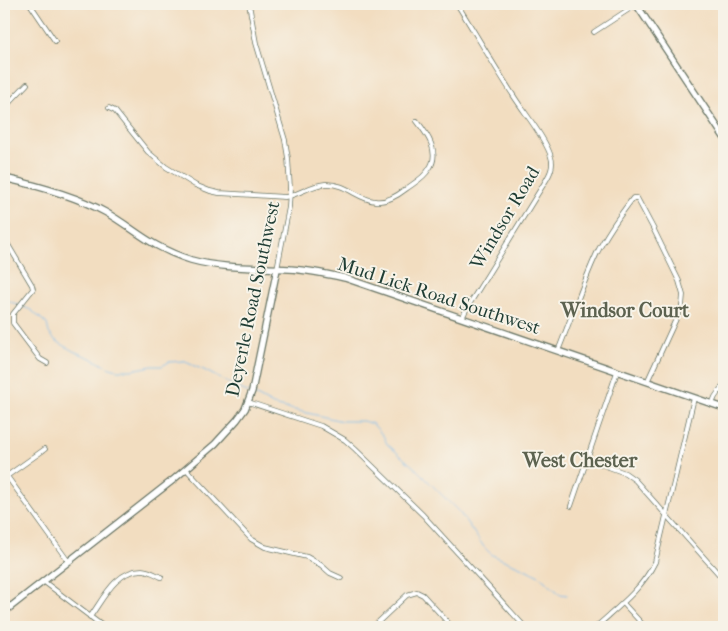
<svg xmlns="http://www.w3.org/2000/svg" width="728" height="631" font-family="'IM FELL French Canon',serif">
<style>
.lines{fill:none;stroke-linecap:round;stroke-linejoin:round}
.stream{stroke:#75b8eb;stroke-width:1}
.street-casing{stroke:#697565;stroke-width:5.5}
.secondary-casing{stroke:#697565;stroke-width:8}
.street{stroke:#fff;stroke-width:4}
.secondary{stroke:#fff;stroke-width:5.5}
.labels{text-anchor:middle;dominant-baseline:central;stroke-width:4;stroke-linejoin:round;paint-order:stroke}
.street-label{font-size:19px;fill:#1f3d34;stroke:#f7f3e8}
.neighbourhood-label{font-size:20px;font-weight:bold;fill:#5c624f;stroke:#f7f3e8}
</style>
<rect width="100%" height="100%" fill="#f7f3e8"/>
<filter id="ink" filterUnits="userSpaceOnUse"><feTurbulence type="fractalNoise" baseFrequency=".02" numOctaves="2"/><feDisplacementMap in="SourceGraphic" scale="10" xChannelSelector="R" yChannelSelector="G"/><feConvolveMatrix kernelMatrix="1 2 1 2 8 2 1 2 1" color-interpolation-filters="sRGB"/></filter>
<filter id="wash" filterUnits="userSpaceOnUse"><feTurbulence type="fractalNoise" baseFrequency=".0096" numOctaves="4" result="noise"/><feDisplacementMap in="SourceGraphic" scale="20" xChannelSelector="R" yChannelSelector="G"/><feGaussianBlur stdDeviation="1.12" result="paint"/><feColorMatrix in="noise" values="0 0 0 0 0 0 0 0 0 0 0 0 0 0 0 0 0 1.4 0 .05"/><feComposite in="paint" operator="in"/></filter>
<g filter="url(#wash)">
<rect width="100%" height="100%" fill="#f2ddc0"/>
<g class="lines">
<g class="stream">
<path d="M4,299L31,310L47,324L49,333L55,340L73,351L93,359L107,367L117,370H131L152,366H162L169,362L183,361L204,370L232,385L249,393"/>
<path d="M253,394L273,405L342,421H363L373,424L384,437L387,444L416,469L460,513L484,547L492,555L523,568L539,576L560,594L567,595"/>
</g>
</g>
</g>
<g filter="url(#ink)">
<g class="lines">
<g class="street-casing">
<g id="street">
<path d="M30,4L55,41"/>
<path d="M249,4L256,43L285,140L288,158L290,188L289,207L277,269"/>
<path d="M457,4C477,36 496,69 517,101C527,116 547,141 551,157C554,166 550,174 545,182L467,308L462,318"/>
<path d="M594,32L637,4"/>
<path d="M4,108L27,84"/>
<path d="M109,108L115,111L148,152L166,167L195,185L210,191L219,193L285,197C299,195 310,185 325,184C346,183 357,199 375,201C386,203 397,196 406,189C414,183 424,178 429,169C441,153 427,134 417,121"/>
<path d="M4,238L32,285L33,289L13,314V323L40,359L47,363"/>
<path d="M558,351C571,319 582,285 597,253C607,233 620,215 633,198H637L653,228L679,281L683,295L682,306L647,382"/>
<path d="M248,402L321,426L345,440L355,449L423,515L525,627"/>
<path d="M712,404L715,397L724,384"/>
<path d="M587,459L625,473L635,480L724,580"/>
<path d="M186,469L251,539L265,547L307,557L321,565L330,573L341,578"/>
<path d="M4,472L68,561"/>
<path d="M7,476L45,449"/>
<path d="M571,506L617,372"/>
<path d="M43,581L104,627"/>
<path d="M4,599L10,607"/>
<path d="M623,603L645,627"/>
<path d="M90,617C103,599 116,570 142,570C148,570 155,574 161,577"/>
<path d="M373,627L407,595L417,592L423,595L452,627"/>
<path d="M596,627C618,607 642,589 655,562L694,398"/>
</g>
</g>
<g class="secondary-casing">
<g id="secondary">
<path d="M636,4L724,137"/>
<path d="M4,178C35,185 76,196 105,212C122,221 138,235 156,245C167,251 178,256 191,260C223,269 256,267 289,269C308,270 327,274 345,278L724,408"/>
<path d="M4,612L173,480L215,444L237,420L245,409L252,391L277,269"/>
</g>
</g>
<use href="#street" class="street"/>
<use href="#secondary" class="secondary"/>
</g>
</g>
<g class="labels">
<g class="street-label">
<text transform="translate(505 218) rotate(-59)">Windsor Road</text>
<text transform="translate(439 296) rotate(18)">Mud Lick Road Southwest</text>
<text transform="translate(253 299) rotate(-78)">Deyerle Road Southwest</text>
</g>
<g class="neighbourhood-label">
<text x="625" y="310">Windsor Court</text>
<text x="580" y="460">West Chester</text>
</g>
</g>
<rect width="728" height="631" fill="none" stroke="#f7f3e8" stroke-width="20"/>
</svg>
